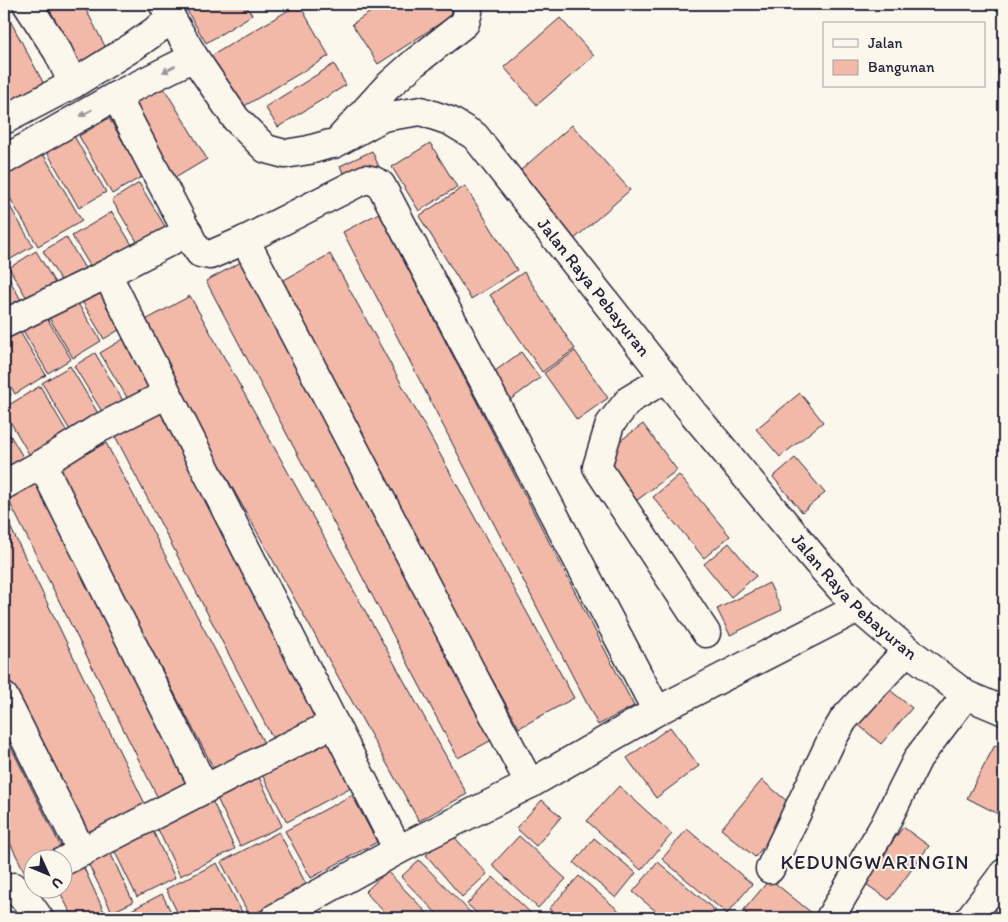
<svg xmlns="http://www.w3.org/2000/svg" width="1008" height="922" font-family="Itim,sans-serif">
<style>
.building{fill:#f2b9a8;stroke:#22223b}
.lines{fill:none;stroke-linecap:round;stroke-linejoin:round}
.minor-casing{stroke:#22223b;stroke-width:31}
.major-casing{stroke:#22223b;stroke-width:31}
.minor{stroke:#fbf7ec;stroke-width:28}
.major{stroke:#fbf7ec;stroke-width:28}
.oneway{fill:#99979c}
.labels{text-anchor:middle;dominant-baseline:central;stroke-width:4;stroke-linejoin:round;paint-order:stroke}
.street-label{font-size:18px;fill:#22223b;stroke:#fbf7ec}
.quarter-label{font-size:20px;letter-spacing:1px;fill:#22223b;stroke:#fbf7ec}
</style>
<rect width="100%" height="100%" fill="#fbf7ec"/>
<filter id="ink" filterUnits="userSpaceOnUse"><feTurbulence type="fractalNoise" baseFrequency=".02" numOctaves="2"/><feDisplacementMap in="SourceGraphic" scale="10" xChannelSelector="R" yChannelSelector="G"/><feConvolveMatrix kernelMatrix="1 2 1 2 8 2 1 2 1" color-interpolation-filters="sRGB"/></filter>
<g filter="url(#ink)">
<g class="building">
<path d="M47,4H83L107,50L78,65Z"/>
<path d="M183,4H245L252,15L206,43Z"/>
<path d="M299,4L329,56L236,111L206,59Z"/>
<path d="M383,4H446L453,15L378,64L352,24Z"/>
<path d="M4,9L46,88L10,107L4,96Z"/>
<path d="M560,18L594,56L537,105L504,67Z"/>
<path d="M334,64L346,85L278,127L265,107Z"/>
<path d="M161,83L207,159L170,181L125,105Z"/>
<path d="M109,118L143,176L112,194L79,136Z"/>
<path d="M572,125L630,190L571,242L513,177Z"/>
<path d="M74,136L106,192L79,208L47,152Z"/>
<path d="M430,143L457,187L419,211L392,167Z"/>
<path d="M372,151L380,169L348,184L340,166Z"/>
<path d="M42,152L82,221L38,246L4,188V174Z"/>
<path d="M139,183L166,228L139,245L112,200Z"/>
<path d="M465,186L517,270L471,299L419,216Z"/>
<path d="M4,196L33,246L4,263Z"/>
<path d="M112,212L135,250L95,274L72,236Z"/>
<path d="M379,213L634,706L598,725L343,232Z"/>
<path d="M66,237L89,275L66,289L43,251Z"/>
<path d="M36,251L58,288L31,305L9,268Z"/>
<path d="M330,254L574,698L519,728L275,285Z"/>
<path d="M241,262L492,740L458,758L206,281Z"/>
<path d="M4,270L25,307L4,320Z"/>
<path d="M524,272L575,349L542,372L490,295Z"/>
<path d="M98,284L124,327L104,339L79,296Z"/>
<path d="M190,296L467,794L419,821L140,323Z"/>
<path d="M74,297L101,341L73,358L47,314Z"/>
<path d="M44,313L71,359L48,373L21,327Z"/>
<path d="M17,327L46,375L15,394L4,375V335Z"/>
<path d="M130,335L162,389L133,407L100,353Z"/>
<path d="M575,351L608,398L577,420L544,373Z"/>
<path d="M521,352L540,378L510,400L491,374Z"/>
<path d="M95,353L126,406L106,418L74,366Z"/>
<path d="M70,366L102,420L74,437L42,383Z"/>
<path d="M4,382L11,395L4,400Z"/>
<path d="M40,386L70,437L32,459L4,411V408Z"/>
<path d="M800,393L823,422L780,457L756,429Z"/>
<path d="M161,410L322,719L275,743L114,434Z"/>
<path d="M643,424L677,470L636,501L601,455Z"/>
<path d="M4,425L26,462L4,475Z"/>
<path d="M106,443L264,743L214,769L57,469Z"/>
<path d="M795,458L825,493L802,512L773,477Z"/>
<path d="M679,475L730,536L704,558L653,497Z"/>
<path d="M38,479L193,786L160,802L6,495Z"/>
<path d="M4,514L148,810L87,840L4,669Z"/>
<path d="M729,543L756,576L731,597L704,564Z"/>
<path d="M769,583L782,610L730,635L717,609Z"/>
<path d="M885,686L912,708L881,744L855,722Z"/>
<path d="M670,727L699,766L656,798L627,758Z"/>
<path d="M4,733L64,853L52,860H32V869L25,873L4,831Z"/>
<path d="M325,733L353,786L287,822L259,769Z"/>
<path d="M995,745L1004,750V817L967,798Z"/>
<path d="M256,771L282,826L240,846L214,792Z"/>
<path d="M762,780L795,808L755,857L721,829Z"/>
<path d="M619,786L672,834L641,870L587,821Z"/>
<path d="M352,795L377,842L311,878L285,831Z"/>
<path d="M210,796L235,849L180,876L155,823Z"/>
<path d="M542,800L561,817L536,846L516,828Z"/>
<path d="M903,827L929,846L889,900L863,882Z"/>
<path d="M152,829L175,878L137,897L113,848Z"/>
<path d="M687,829L752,884L727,914L662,859Z"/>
<path d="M279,832L307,886L250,916L221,862Z"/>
<path d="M451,833L487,874L462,897L426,855Z"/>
<path d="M519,836L566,879L538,908L492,865Z"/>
<path d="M594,838L636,873L616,898L574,863Z"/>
<path d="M110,852L133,902L112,912L88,863Z"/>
<path d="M419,860L476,918H441L401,877Z"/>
<path d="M658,862L716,911L709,918H664L633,892Z"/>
<path d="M217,863L245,918H180L166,889Z"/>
<path d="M83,866L106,916L102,918H73L59,890H62V876Z"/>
<path d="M387,871L427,913L421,918H390L365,892Z"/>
<path d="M579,876L626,917L625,918H560L549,909Z"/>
<path d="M493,877L536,918H482L467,904Z"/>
<path d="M770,879L818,918H752L743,911Z"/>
<path d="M162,894L174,918H121L120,916Z"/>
</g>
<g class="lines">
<g class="minor-casing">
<g id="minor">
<path d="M27,4L58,52L73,84"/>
<path d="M116,96L193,243L200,253L210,255L245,240L365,179L374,181L381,185L657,711"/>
<path d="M4,120L73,84L131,48L172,19"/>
<path d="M340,139L387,87L414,63L465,23L468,12L466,4"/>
<path d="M4,160L116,96L194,57"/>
<path d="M245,240L530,784"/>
<path d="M107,274L398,850"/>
<path d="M4,324L107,274L188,232"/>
<path d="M666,378L629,400L610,424L597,467L706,633"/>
<path d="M42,464L205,789"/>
<path d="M4,485L42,464L96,430L167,394"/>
<path d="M4,697L82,852"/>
<path d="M62,862L334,723"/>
<path d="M770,869L831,741L844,719L907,650"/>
<path d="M4,892L14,887L29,904L39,918"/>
<path d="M275,918L398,850L530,784L657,711L858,608"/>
<path d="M830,918L884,826L918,758L966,695"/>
<path d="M970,918L1004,873"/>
</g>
</g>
<g class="major-casing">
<g id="major">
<path id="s1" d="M163,4L194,57L236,119L266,149L285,154L309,150L330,144H334L383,117L421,111L450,121L475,136L693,413L818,563L858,608L907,650L966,695L1004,711"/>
</g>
</g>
<use href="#minor" class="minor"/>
<use href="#major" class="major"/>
</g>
<defs><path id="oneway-solid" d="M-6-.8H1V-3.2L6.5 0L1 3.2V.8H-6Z" transform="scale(1.25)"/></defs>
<g class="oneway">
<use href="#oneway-solid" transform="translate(169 69) rotate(153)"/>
<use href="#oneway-solid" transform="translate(86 113) rotate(150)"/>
</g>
</g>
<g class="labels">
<g class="street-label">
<text stroke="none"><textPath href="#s1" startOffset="595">Jalan Raya Pebayuran</textPath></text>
<text stroke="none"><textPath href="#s1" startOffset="1000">Jalan Raya Pebayuran</textPath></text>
</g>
<g class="quarter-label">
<text x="875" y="862">KEDUNGWARINGIN</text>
</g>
</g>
<rect width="1008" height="922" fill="none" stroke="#fbf7ec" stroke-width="20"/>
<rect x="10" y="10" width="988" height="902" fill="none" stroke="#22223b" stroke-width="2" filter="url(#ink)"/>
<rect x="823" y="22" width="162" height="65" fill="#fbf7ec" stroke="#a4a2a5"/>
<rect x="833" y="39" width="25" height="8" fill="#fbf7ec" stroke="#a4a2a5"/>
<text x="868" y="48" font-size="15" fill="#22223b">Jalan</text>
<rect x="833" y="60" width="25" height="15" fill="#f2b9a8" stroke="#a4a2a5"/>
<text x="868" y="72" font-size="15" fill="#22223b">Bangunan</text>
<g transform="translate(48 874) rotate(134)"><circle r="24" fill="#fbf7ec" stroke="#a4a2a5"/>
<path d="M0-4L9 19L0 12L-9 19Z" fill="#22223b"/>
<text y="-8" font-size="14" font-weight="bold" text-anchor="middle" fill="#22223b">U</text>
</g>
</svg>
